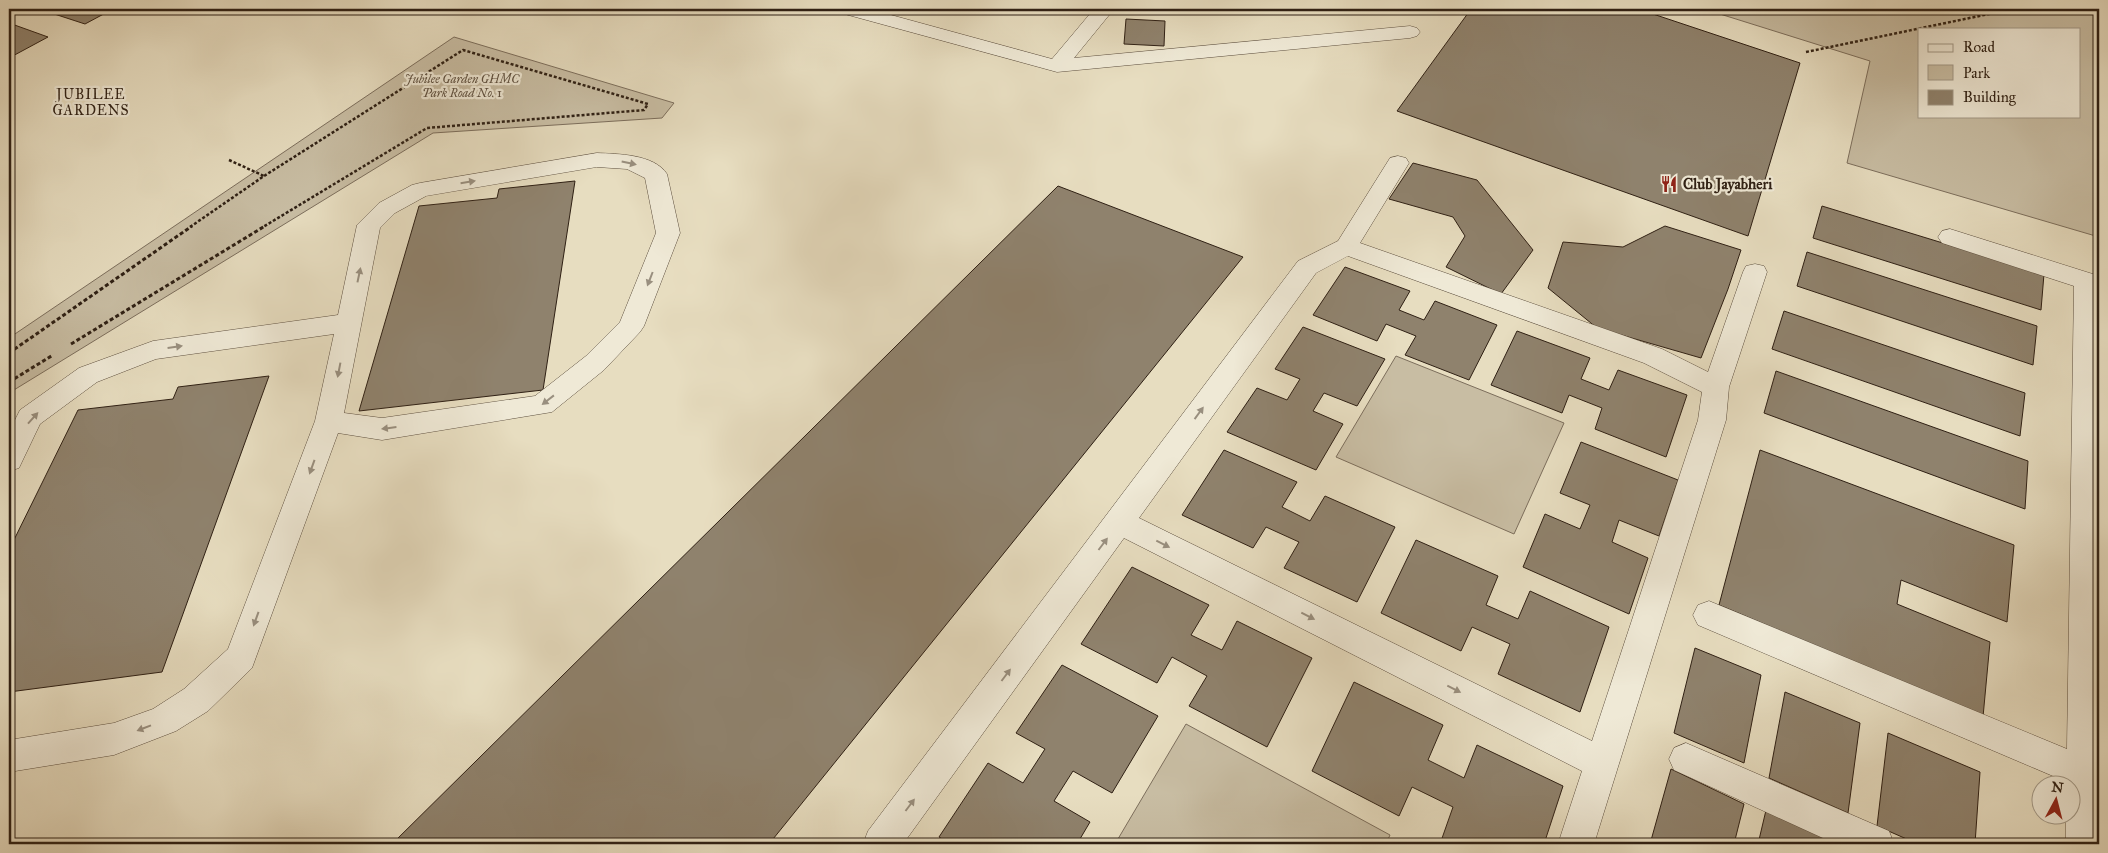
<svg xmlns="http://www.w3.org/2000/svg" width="2108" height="853" font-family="'IM FELL Great Primer',serif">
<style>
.green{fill:#c8bda3;stroke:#7c6e5c;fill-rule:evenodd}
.building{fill:#8f826d;stroke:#2f2014}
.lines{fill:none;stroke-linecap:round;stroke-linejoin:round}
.minor-casing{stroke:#5d4f3f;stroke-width:1}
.path-far1{stroke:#2f2014;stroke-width:2.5;stroke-dasharray:3 2;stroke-linecap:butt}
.path{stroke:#2f2014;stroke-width:3;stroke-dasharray:4 2.5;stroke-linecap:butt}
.minor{fill:#efe9d6;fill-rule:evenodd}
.oneway{fill:#998f7f}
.labels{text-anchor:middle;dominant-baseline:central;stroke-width:4.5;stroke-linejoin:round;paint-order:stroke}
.far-park-label{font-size:12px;font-style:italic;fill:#5d4f3f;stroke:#efe9d6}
.far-neighbourhood-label{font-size:14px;letter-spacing:1px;fill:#2f2014;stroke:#efe9d6}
.poi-label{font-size:15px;font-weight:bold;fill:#2f2014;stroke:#efe9d6;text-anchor:start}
</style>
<rect width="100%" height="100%" fill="#e7ddc0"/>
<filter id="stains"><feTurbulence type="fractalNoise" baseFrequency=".004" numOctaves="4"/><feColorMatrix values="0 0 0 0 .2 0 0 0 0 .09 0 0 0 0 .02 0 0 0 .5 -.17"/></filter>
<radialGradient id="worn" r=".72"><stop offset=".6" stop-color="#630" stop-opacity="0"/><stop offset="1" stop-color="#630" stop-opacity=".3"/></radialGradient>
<g class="green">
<path d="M1704,9H2099V237L1847,163L1870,61ZM1919,29H2079V116H1919Z"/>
<path d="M454,37L674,103L662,118L433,133L9,393V338Z"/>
<path d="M1396,356L1564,423L1514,534L1336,457Z"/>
<path d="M1186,724L1390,835L1386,844H1115Z"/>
</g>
<g class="building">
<path d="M39,9H113L85,24Z"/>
<path d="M1471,9H1638L1800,63L1748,236L1397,111Z"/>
<path d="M1126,19L1165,21L1164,46L1124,44Z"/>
<path d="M9,23L48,37L9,58Z"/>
<path d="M1413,163L1477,180L1533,250L1501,294L1446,267L1465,236L1453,217L1389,199Z"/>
<path d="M575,181L543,390L359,411L419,206L497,198L499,189Z"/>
<path d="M1058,186L1243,257L769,844H392Z"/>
<path d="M1822,206L2044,274L2041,310L1813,238Z"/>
<path d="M1665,226L1741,250L1728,289L1701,358L1597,328L1548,288L1563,242L1623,247Z"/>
<path d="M1807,252L2037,326L2033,365L1797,286Z"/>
<path d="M1345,267L1410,291L1399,310L1424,320L1435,301L1497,325L1469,380L1405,355L1416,336L1386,324L1377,341L1313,315Z"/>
<path d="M1784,311L2025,393L2020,436L1772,349Z"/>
<path d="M1303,327L1385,359L1357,406L1324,393L1313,411L1343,424L1316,470L1227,432L1257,388L1287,400L1300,379L1275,369Z"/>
<path d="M1517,331L1590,358L1581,379L1609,390L1618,370L1687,395L1666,457L1595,429L1602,408L1569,395L1562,413L1491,385Z"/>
<path d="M1776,371L2028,461L2025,509L1764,413Z"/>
<path d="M269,376L162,672L9,692V550L78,410L173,399L178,387Z"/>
<path d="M1581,442L1678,480L1659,536L1619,520L1612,542L1648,558L1629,614L1523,567L1545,514L1580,529L1590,505L1560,493Z"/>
<path d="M1224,450L1297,482L1282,507L1310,521L1325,496L1395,527L1357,602L1284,568L1299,542L1266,527L1253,548L1182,515Z"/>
<path d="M1760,450L2014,545L2007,622L1901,580L1897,604L1990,642L1983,717L1719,605Z"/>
<path d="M1416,540L1498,576L1486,605L1518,619L1530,591L1609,627L1580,712L1498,674L1510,644L1472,627L1461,651L1381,613Z"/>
<path d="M1132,567L1209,605L1191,635L1222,650L1237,621L1312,658L1267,747L1189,706L1207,676L1172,657L1157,683L1081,644Z"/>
<path d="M1695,648L1761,675L1744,763L1674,733Z"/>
<path d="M1062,665L1158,716L1112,793L1073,771L1054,801L1090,822L1077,844H951L939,837L988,763L1023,783L1045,749L1016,733Z"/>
<path d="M1354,682L1443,725L1428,760L1464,778L1477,745L1563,786L1544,844H1440L1453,807L1412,787L1399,816L1312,771Z"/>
<path d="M1785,692L1860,723L1848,813L1769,778Z"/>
<path d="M1888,733L1980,772L1975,844H1918L1877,826Z"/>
<path d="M1671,769L1744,804L1734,844H1650Z"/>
<path d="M1767,806L1846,844H1758Z"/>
</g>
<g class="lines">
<g class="minor-casing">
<g id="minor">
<path d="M838,9H869L1052,59L1094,9H1114L1074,58L1410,26L1417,28L1420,32L1417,36L1410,38L1057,72L841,13Z"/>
<path d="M597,153C618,154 654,154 667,174L680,233L644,326L640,332L604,370L552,412L382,440L338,433L252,668L208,711L176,731L114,755L9,772V740L114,723L153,709L184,689L228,649L315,421L334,334L156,359L97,382L40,424L19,468L9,471V432L20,410L79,368L153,341L338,315L357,225L379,203L412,185L420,183ZM597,167L627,169L645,178L656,233L620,322L586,356L535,396L382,418L344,413L380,228L395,213L426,196Z"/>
<path d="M1398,156L1406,158L1409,163L1360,243L1662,349L1708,372L1743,272L1746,266L1755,264L1764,266L1767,272L1729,387L1726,420L1594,844H1558L1582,771L1124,538L903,844H863L868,831L1298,261L1338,241L1390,158ZM1348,256L1644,363L1702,392L1698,420L1592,741L1139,518L1316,273Z"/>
<path d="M1950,229L2099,276V844H2066V816H2070V786H2067V782L1698,625L1693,615L1698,605L1709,601L2067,749L2074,286L1942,243L1938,237L1942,231Z"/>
<path d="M1686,743L1889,831L1894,844H1836L1674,770L1669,759L1674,748Z"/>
</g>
</g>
<g class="path-far1">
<path d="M1806,52L2013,9"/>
<path d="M229,160L264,176"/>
<path d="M190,227L264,176L463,50L648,104L644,110L427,128L263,227"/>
</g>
<g class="path">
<path d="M71,344L265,226"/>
<path d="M9,353L192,226"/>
<path d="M9,382L53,355"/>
</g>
<use href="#minor" class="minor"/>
</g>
<defs><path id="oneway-solid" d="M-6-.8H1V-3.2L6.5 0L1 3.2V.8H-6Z" transform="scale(1.25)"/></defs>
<g class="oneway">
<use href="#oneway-solid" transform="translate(629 163) rotate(12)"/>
<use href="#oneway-solid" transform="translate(468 182) rotate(-9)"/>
<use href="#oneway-solid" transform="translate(359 275) rotate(-78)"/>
<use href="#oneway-solid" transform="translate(650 279) rotate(111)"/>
<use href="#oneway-solid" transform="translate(175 347) rotate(-8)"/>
<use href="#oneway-solid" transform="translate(339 370) rotate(101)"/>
<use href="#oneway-solid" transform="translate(548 400) rotate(142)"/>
<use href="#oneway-solid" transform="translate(1199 413) rotate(-54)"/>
<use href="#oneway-solid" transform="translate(33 418) rotate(-48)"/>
<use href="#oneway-solid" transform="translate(389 428) rotate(173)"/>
<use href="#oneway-solid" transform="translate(312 467) rotate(110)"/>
<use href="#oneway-solid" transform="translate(1103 544) rotate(-53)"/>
<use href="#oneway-solid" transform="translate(1163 544) rotate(27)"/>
<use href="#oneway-solid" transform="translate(1308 616) rotate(27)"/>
<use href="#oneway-solid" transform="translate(256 619) rotate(110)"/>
<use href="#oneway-solid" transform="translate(1006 675) rotate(-53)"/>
<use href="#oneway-solid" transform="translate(1454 689) rotate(27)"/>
<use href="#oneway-solid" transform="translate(144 728) rotate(159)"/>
<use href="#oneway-solid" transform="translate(910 805) rotate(-53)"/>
</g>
<defs>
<g id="restaurant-bare" transform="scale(1.35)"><path d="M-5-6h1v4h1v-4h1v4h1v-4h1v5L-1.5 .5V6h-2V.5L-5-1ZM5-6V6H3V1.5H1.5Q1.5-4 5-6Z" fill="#8f2418" stroke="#efe9d6" stroke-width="2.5" paint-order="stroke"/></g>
</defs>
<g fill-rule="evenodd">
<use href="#restaurant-bare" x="1669" y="184"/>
</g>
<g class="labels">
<g class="far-park-label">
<text x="462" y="79">Jubilee Garden GHMC<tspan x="462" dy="14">Park Road No. 1</tspan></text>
</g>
<g class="far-neighbourhood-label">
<text x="91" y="94">JUBILEE<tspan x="91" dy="16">GARDENS</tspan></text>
</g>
<g class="poi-label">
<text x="1683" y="184">Club Jayabheri</text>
</g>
</g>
<rect width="2108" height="853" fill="none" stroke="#e7ddc0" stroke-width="30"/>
<rect x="10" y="10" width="2088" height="833" fill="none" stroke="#2f2014" stroke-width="2.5"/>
<rect x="15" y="15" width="2078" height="823" fill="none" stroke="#2f2014"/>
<rect x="1918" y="28" width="162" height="90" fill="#efe9d6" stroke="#a29988"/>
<rect x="1928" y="44" width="25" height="8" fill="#efe9d6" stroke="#a29988"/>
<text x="1963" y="52" font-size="15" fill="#2f2014">Road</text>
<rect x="1928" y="65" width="25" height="15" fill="#c8bda3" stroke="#a29988"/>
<text x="1963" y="78" font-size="15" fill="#2f2014">Park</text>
<rect x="1928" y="90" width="25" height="15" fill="#8f826d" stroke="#a29988"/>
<text x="1963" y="102" font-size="15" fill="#2f2014">Building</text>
<g transform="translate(2056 800) rotate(7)"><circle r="24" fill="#efe9d6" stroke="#a29988"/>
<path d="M0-4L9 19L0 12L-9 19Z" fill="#8f2418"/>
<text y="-8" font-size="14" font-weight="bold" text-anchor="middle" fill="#2f2014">N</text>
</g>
<rect width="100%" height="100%" filter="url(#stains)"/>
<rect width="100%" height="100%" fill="url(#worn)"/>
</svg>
